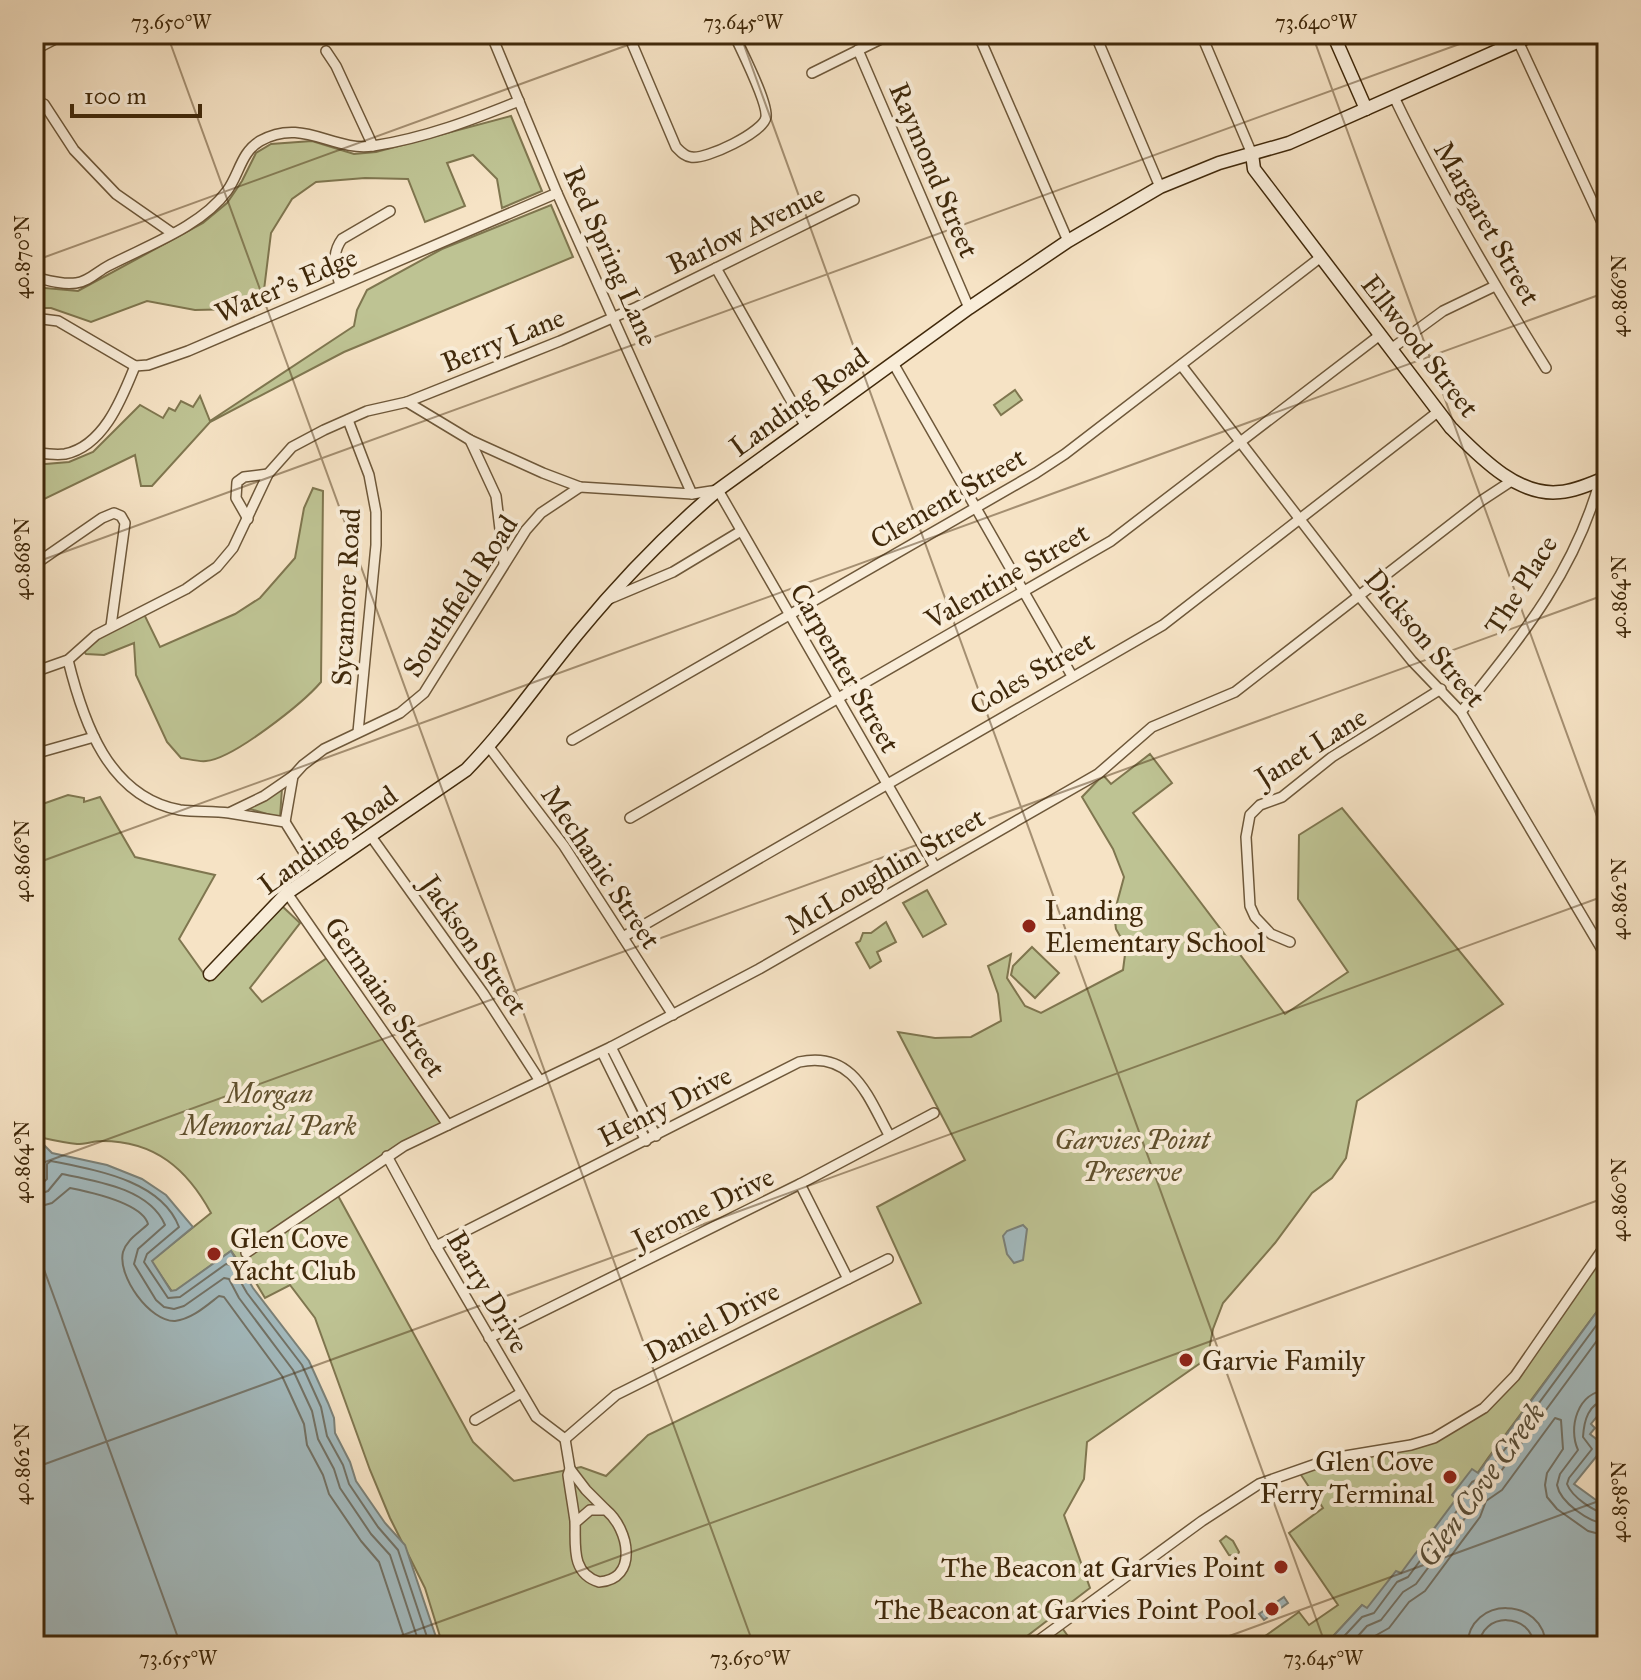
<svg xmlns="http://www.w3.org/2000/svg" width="1641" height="1680" font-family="'IM FELL Great Primer',serif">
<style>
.green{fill:#bec393;stroke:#7f764f;stroke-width:2}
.water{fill:#a3bbc0;stroke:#7b8178;stroke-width:2}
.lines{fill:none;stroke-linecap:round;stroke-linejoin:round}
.shore{stroke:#727266;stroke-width:2}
.street-casing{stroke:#6e583a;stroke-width:12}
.secondary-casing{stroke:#40290b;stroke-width:15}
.street{stroke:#f9edd9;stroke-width:9}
.secondary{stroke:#f9edd9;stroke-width:12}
.ticks{fill:none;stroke:#40290b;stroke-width:2;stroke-opacity:0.45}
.poi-dot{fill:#8f2418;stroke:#f9edd9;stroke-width:3}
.labels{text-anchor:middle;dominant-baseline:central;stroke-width:8;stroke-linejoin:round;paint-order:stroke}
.street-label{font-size:28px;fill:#40290b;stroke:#f9edd9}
.poi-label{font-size:28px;fill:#40290b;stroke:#f9edd9;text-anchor:start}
.park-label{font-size:28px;font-style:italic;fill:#60502d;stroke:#f9edd9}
.water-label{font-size:30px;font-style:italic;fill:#594e38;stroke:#f9edd9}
.neatline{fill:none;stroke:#40290b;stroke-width:3}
.ticks-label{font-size:20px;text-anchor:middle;fill:#40290b}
</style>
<rect width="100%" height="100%" fill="#f6e3c5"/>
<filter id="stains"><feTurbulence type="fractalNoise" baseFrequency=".0025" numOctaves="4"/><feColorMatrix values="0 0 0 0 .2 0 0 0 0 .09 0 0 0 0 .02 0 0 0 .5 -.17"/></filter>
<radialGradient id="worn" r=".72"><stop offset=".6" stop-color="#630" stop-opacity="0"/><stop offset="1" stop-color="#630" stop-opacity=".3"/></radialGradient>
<g class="green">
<path d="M511,116L542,191L502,208L497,179L473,155L447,163L465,206L425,222L408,179L365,178L316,182L292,199L271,233L264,290L238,309L195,310L147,301L91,322L51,308H34V287L78,291L203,223L227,203L242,181L256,153L271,144L312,141L354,154L376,152Z"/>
<path d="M551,205L573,257L344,352L210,422L152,486H141L135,455L34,504V465L69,462L93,452L140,405L163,418L169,408L175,411L181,401L193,407L200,396L210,421L354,326L357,310L367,290L442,249Z"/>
<path d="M1015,390L1022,400L1001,415L994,405Z"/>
<path d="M313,488L323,491L321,682C303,703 233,759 206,761C199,762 189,759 181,758L167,742L136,675L134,643L104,655L86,654L83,650L90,643L144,614L160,647L235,614L260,598L295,558L304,508Z"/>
<path d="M1150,754L1172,783L1133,813L1285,1014L1348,972L1298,899L1299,835L1342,808L1503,1004L1357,1101L1346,1158L1332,1178L1312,1193L1275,1243L1223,1303L1213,1329L1208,1355L1199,1364L1087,1442L1084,1479L1064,1515L1090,1588L1014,1646H443L425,1588L390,1518L370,1470L315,1318L290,1285L265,1298L249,1271L246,1272L231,1251L173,1293L151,1261L211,1213C187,1169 155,1141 102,1141C94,1141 86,1144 77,1144C63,1143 48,1139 34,1136V807L68,795L84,798V802L100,797L135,857L215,875L179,939L209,981L282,906L300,923L250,988L262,1002L330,956L447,1125L336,1192L473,1442L514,1481L581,1467L606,1476L648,1435L921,1303L877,1207L965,1160L898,1032L935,1038L971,1037L1001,1021L998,994L988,966L1011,954L1007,978L1025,1006L1041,1013L1123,970L1126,947L1116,929L1114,914L1124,877L1113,849L1082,797L1103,775L1111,784Z"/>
<path d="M282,788L280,818L247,808Z"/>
<path d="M927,890L946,924L923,937L903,903Z"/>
<path d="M886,922L896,942L877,952L881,961L870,968L856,943L860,941L863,933H871Z"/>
<path d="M1032,947L1059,973L1035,998L1011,975L1013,966Z"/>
<path d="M1607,1245V1298L1488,1458L1402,1582L1372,1612L1362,1605L1324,1646H1251L1299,1612L1309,1625L1338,1605L1289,1533L1323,1508L1297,1469L1434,1437L1499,1393Z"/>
<path d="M1226,1536L1233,1541L1239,1552L1237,1556L1229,1555L1220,1541Z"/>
<path d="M1060,1625L1075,1646H1036Z"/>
</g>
<g class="water">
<path d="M44,1145L52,1153L107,1165L142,1179L166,1195L193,1227L152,1261L171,1291L176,1290L231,1251L253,1288L309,1361L328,1403L334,1418L335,1433L350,1462L356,1481L385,1523L405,1545L439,1646H34V1180L40,1174L39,1168L34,1169V1151Z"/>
<path d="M1023,1225L1027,1229L1023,1260L1014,1263L1007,1254L1003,1236L1007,1231Z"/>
<path d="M1607,1298V1404L1591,1424L1595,1428L1590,1434L1605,1446L1574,1484L1607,1508V1646H1520L1506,1636L1493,1646H1324L1362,1605L1367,1608L1396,1571L1401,1573L1456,1499L1452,1495L1472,1469L1478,1473Z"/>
<path d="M1284,1597L1288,1603L1264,1620L1259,1614Z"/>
</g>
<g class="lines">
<g class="shore">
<path d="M34,1185H40L47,1179V1164L51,1161C95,1170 161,1180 179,1227L147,1254L144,1262L168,1298L180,1297L226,1264L231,1265L247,1293L302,1365L321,1407L327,1436L343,1465L349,1484L378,1527L398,1550L430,1646"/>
<path d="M34,1196L48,1191L62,1174C97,1181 150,1189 165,1225L138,1249L134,1264L156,1300L164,1307L174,1309L184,1306L224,1278L229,1279L239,1298L293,1370L312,1411L318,1439L334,1469L340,1488L371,1534L390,1555L420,1646"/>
<path d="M34,1208L52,1203L70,1188C90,1192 142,1203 148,1224C139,1233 127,1239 123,1252C117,1276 150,1322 175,1321C192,1319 206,1306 219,1296L224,1297L282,1376L304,1424L307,1445L323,1475L329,1494L361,1541L379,1562L407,1646"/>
<path d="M1607,1390C1577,1392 1568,1428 1578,1450L1560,1474L1557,1485C1560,1502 1589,1523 1607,1524"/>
<path d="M1607,1400C1588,1403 1584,1421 1583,1437L1592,1449L1569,1478L1567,1484C1572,1497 1594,1512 1607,1514"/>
<path d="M1335,1646L1362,1617L1374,1613L1397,1582L1408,1577L1462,1504L1464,1493L1472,1482L1485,1476L1607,1311"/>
<path d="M1349,1646L1367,1626L1381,1620L1403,1592L1416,1584L1471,1510L1475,1495L1493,1482L1607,1327"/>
<path d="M1365,1646L1373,1637L1389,1628L1409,1602L1425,1591L1480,1517L1486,1501L1502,1490L1555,1418L1561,1420L1563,1449L1547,1473L1545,1485L1547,1497L1557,1509L1588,1531L1607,1536"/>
<path d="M1467,1646C1469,1595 1544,1596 1546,1646"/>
<path d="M1479,1646C1481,1611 1532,1612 1534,1646"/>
</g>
<g class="street-casing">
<g id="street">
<path d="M491,34L557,193L692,494"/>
<path d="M628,34L676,147C681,152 684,156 691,157C706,160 764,132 766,117C768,102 741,50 734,34"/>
<path d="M978,34L1068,241"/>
<path d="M1095,34L1160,187"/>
<path d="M1201,34L1252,154"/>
<path d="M1518,41L1607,233"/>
<path d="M34,50L65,34"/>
<path d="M858,50L969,308"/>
<path d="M326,51L336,66L373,146"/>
<path d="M812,73L891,34"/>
<path d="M1394,97C1439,191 1491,280 1546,368"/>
<path d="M44,104L74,150L116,194L172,233"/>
<path d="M716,268L806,427"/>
<path d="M34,277C47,280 62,285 76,283C88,282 98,271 108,266C146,246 201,227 227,191C239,175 241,152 260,141C303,117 333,152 373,146C425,138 472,120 519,101"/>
<path d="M340,285C335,269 331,254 342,239L390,211"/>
<path d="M34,318L58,321L135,366L148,365L188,351L557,193"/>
<path d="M1391,349L1443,311L1495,286"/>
<path d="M893,363L1072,676"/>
<path d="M1181,365L1359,596L1412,661L1461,712L1607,958"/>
<path d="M407,402L560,341L637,307L854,200"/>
<path d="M348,420L369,475L376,512V545L358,732"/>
<path d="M470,440L496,496L504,563"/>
<path d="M39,453C47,454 57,455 65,454C104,446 122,398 135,366"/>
<path d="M248,519L236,498L237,482L244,477L268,474"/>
<path d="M34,565L102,518L114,513L121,516L125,523L111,626"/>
<path d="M609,599L673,572L741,531"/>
<path d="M68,660C83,721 108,797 180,810C196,812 213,811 229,813C248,816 266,819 285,822L316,872"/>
<path d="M34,672L68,660L96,635L186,589L217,567L233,548L268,474L292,447L324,430L367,411L407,402L470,440L543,473L580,487L692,494L718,490L935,867"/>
<path d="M1461,712C1520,638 1574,574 1600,480"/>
<path d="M572,740L1036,473L1065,454L1321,257"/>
<path d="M489,747L564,846L673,1015"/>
<path d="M34,754L94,737"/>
<path d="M231,812L264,796L293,776"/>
<path d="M630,818L1111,541L1380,335"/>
<path d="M285,822L293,776L303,765L324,749L400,713L424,693L526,530L541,513L580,487"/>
<path d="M370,835L483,993L540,1081"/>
<path d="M287,893L448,1125"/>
<path d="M623,937L1163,625L1439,411"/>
<path d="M1290,942L1271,934L1255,917L1250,906L1246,837L1250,815L1260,805L1282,797L1332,757L1441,689"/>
<path d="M611,1047L656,1136"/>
<path d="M602,1052L646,1141"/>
<path d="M387,1156L436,1246L536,1417L565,1439"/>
<path d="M800,1184L848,1279"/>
<path d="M436,1246L799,1062C853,1050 868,1097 889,1135"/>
<path d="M246,1253L404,1146L611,1047L759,969L1098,774L1152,727L1235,692L1481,501L1513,480"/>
<path d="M489,1338L800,1184L934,1113"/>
<path d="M475,1420L521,1393"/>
<path d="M565,1439L616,1395L888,1259"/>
<path d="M565,1439L570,1469L568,1475C570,1490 573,1506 575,1521C576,1544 570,1573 599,1582C639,1579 629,1529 606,1510H590L575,1523"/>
<path d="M570,1469L586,1490L605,1509"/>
<path d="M1031,1646L1202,1521L1259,1484L1333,1458L1411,1445L1434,1438L1484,1408L1515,1376L1607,1243"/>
</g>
</g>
<g class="secondary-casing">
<g id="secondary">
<path d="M1333,34L1366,109"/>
<path d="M1252,154L1254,169L1451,428C1478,455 1517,497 1560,492C1576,491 1592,483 1607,477"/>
<path d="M210,974L287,893L466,770C507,728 540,679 578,633C620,582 667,533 718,490L969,308L1068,241L1160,187L1219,163L1289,143L1535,34"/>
</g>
</g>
<use href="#street" class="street"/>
<use href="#secondary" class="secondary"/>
</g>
<path class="ticks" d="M167,34L754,1646M740,34L1326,1646M1312,34L1607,844M34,261L658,34M34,563L1487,34M34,864L1607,292M34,1166L1607,594M34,1242L181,1646M34,1468L1607,895M373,1646L1607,1197M1202,1646L1607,1498"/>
<g class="poi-dot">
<circle cx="1029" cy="926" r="8"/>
<circle cx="214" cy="1254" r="8"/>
<circle cx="1186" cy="1360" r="8"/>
<circle cx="1450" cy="1477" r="8"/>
<circle cx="1281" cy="1567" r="8"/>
<circle cx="1272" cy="1609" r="8"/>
</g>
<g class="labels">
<g class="street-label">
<text transform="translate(934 170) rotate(67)">Raymond Street</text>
<text transform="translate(1487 223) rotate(60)">Margaret Street</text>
<text transform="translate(746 229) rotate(-26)">Barlow Avenue</text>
<text transform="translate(611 256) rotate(66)">Red Spring Lane</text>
<text transform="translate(286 285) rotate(-23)">Water's Edge</text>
<text transform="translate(503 340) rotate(-22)">Berry Lane</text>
<text transform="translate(1420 346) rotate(52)">Ellwood Street</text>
<text transform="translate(799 402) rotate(-36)">Landing Road</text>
<text transform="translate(948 498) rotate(-30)">Clement Street</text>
<text transform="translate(1007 576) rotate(-30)">Valentine Street</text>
<text transform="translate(1521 585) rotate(-58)">The Place</text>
<text transform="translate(460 596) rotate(-57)">Southfield Road</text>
<text transform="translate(346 597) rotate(-87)">Sycamore Road</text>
<text transform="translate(1425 638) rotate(50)">Dickson Street</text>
<text transform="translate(845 668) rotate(60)">Carpenter Street</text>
<text transform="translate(1032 673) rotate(-30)">Coles Street</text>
<text transform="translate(1311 747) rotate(-32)">Janet Lane</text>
<text transform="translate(328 840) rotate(-36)">Landing Road</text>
<text transform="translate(601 867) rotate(56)">Mechanic Street</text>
<text transform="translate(885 871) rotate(-30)">McLoughlin Street</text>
<text transform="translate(474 945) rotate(55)">Jackson Street</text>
<text transform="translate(385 997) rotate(55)">Germaine Street</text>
<text transform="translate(665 1106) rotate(-27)">Henry Drive</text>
<text transform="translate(703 1208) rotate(-26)">Jerome Drive</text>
<text transform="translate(488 1292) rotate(60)">Barry Drive</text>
<text transform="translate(712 1322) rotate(-27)">Daniel Drive</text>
</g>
<g class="poi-label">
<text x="1045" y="910">Landing<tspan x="1045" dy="32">Elementary School</tspan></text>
<text x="230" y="1238">Glen Cove<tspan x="230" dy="32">Yacht Club</tspan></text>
<text x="1202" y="1360">Garvie Family</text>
<text x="1434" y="1461" text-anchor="end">Glen Cove<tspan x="1434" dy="32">Ferry Terminal</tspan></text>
<text x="1265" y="1567" text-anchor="end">The Beacon at Garvies Point</text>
<text x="1256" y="1609" text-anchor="end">The Beacon at Garvies Point Pool</text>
</g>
<g class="park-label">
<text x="269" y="1093">Morgan<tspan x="269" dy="32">Memorial Park</tspan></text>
<text x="1132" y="1139">Garvies Point<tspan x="1132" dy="32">Preserve</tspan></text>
</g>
<g class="water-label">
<text transform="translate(1481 1485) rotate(-54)">Glen Cove Creek</text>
</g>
</g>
<rect width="1641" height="1680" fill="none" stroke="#f6e3c5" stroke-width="88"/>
<path d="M72 104v12h128v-12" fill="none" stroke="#40290b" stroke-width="4"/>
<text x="84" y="104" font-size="24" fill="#40290b" stroke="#f9edd9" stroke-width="6" paint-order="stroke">100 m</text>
<rect x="44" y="44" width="1553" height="1592" class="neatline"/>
<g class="ticks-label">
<text x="171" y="29">73.650°W</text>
<text x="743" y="29">73.645°W</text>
<text x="1316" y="29">73.640°W</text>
<text transform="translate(22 257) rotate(-90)" y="7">40.870°N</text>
<text transform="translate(1619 296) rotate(-90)" y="7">40.866°N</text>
<text transform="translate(22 559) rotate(-90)" y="7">40.868°N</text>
<text transform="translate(1619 597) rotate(-90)" y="7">40.864°N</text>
<text transform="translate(22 861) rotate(-90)" y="7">40.866°N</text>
<text transform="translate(1619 899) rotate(-90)" y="7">40.862°N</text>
<text transform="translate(22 1162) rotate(-90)" y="7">40.864°N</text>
<text transform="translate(1619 1200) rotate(-90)" y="7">40.860°N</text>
<text transform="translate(22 1464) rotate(-90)" y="7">40.862°N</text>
<text transform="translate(1619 1502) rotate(-90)" y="7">40.858°N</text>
<text x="178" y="1665">73.655°W</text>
<text x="750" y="1665">73.650°W</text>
<text x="1323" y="1665">73.645°W</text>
</g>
<rect width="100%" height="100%" filter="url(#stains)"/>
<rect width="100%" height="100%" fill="url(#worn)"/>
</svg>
